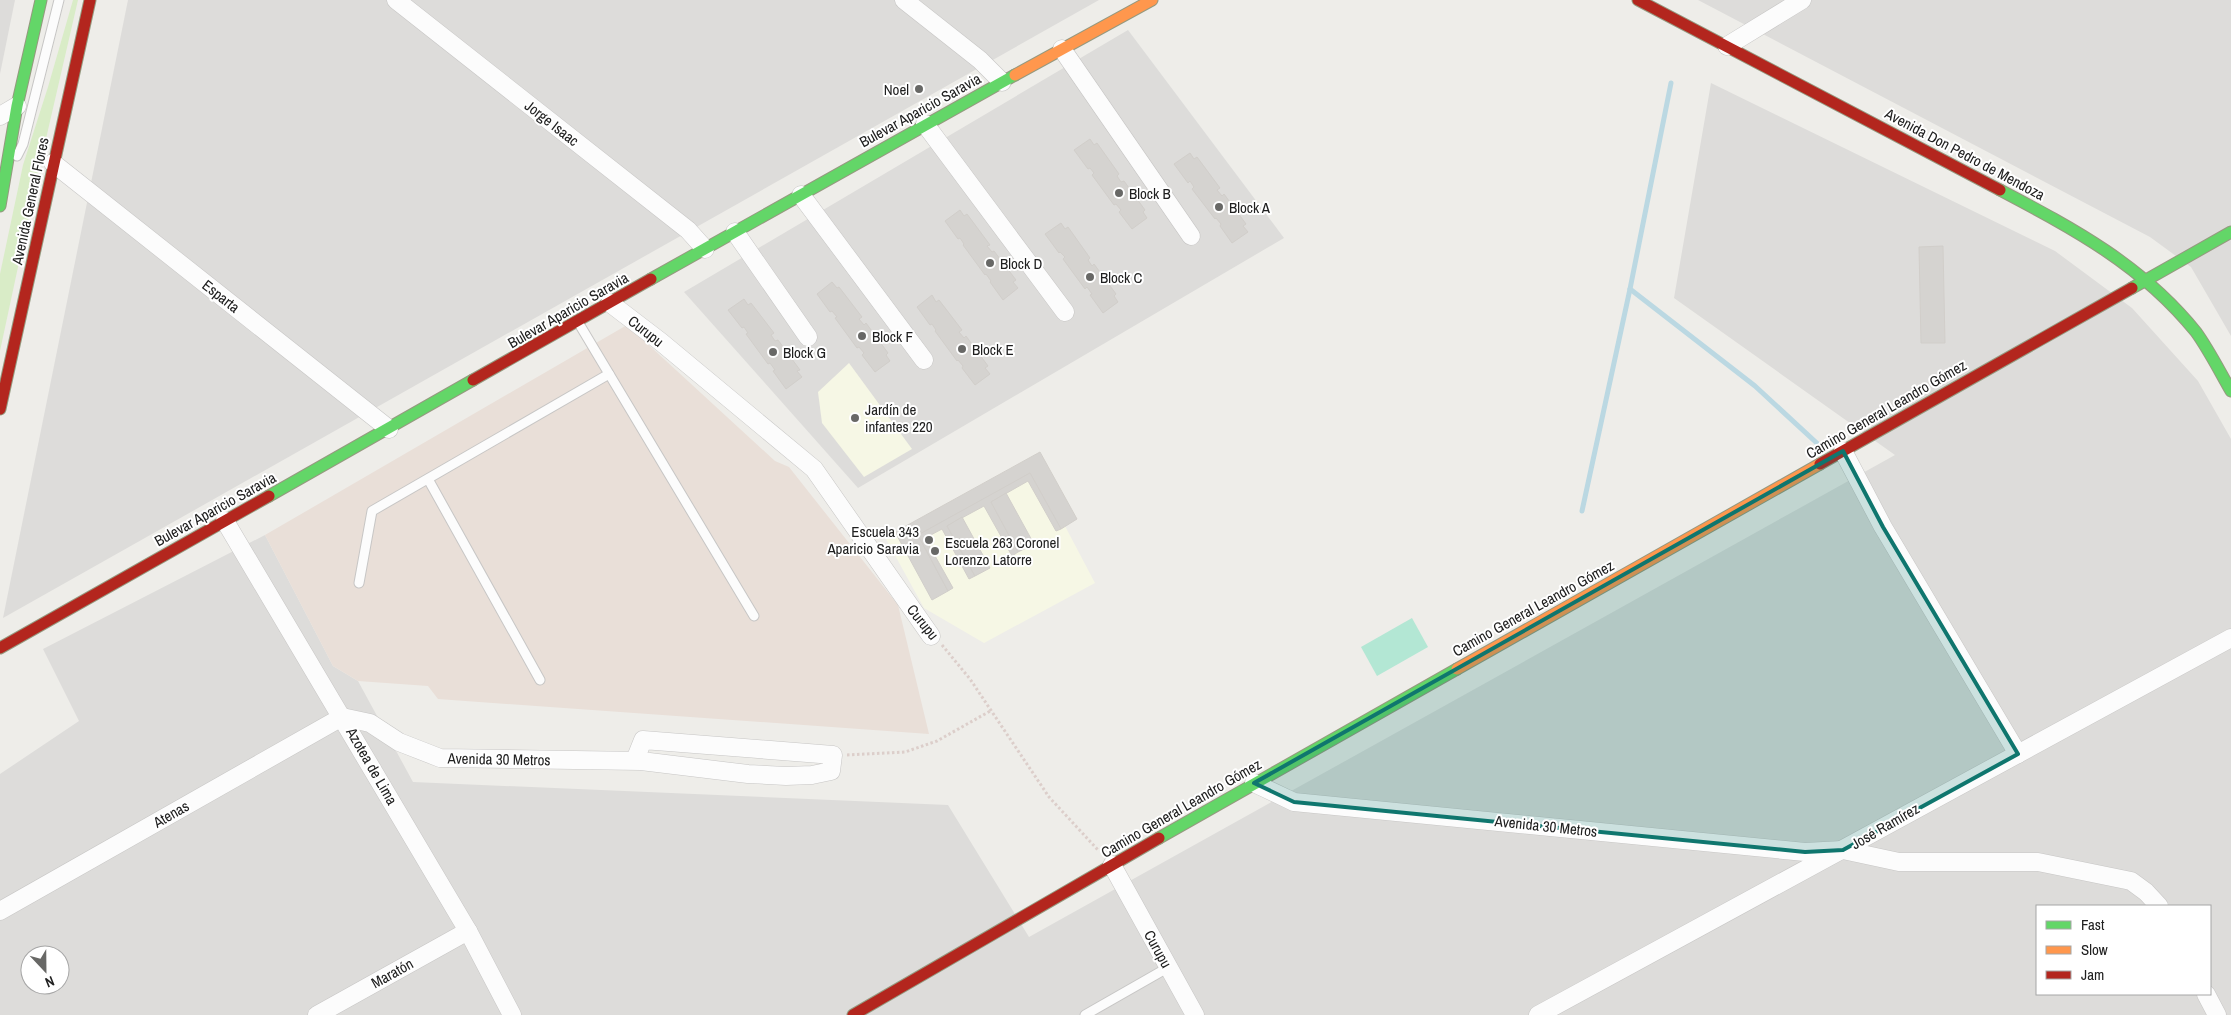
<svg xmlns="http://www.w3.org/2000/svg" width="2231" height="1015" font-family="'Archivo Narrow',sans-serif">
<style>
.residential{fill:#dddcda;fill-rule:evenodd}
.education{fill:#f6f7e5}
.military{fill:#e9dfd8}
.grass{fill:#d9ecc7}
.pitch{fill:#b3e7d4}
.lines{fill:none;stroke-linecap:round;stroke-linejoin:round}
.stream{stroke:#bbd8e2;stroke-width:5}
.building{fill:#d5d3d0;stroke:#d1ceca}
.lane-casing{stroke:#c7c6c5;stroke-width:11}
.street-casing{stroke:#c7c6c5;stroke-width:19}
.fast-casing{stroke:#95997f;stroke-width:13}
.slow-casing{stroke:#95997f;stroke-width:13}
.jam-casing{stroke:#95997f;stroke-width:13}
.path{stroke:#dcceca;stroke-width:3;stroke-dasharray:2.5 2.5;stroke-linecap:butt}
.lane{stroke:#fcfcfc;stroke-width:9}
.street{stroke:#fcfcfc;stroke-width:18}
.fast{stroke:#63d668;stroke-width:11}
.slow{stroke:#ff974d;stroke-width:11}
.jam{stroke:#b3261e;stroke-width:11}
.marked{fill:#0f766e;fill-opacity:0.2;stroke:#0f766e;stroke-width:4;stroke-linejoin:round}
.poi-dot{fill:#686866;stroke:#fff;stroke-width:2}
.labels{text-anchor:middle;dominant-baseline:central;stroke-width:4;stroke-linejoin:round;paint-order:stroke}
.poi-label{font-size:15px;fill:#202020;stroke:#fff;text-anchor:start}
.street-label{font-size:15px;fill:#202020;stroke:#fff}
</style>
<rect width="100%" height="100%" fill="#eeede9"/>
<g class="residential">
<path d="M0,0H15L0,74Z"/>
<path d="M128,0H1099L3,618Z"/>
<path d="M1698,0H2231V336L2191,267L2150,237Z"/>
<path d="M1128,30L1284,238L858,488L684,292Z"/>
<path d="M1711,83L2055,251L2132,308L2198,381L2231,439V1015H0V774L79,721L43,649L265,535L333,666L358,681L413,782L948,805L1029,937L1895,455L1674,298ZM2037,906H2210V994H2037ZM30,955H60V985H30Z"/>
</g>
<g class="education">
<path d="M849,363L912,449L864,477L822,423L818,392Z"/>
<path d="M1040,452L1077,519L1065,526L1095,583L984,643L924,608L886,539L895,532Z"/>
</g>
<path class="military" d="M627,325L775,461L789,467L898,605L929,734L438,699L428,686L358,681L333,666L265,535Z"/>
<path class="grass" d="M73,0H78L39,169L0,351V274L23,165L48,87Z"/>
<path class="pitch" d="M1412,618L1428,647L1377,676L1361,647Z"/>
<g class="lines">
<g class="stream">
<path d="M1630,289L1755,386L1820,446"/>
<path d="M1582,511L1630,289L1671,83"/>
</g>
</g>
<g class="building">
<path d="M1090,139L1094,145L1097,143L1119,174L1117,176L1121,182L1124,181L1145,210L1143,212L1147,218L1132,229L1119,212L1121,210L1116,204L1114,205L1092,175L1094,173L1090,168L1088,169L1074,150Z"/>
<path d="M1190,153L1194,159L1197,157L1220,188L1217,190L1222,196L1224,194L1246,224L1243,226L1248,232L1232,243L1220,226L1221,224L1216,218L1215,219L1192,189L1194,187L1190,181L1188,183L1174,164Z"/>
<path d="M960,210L964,216L967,214L990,245L987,246L992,252L994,251L1016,280L1013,282L1018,288L1003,300L990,282L991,281L986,274L985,275L963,245L964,244L960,238L958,239L945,221Z"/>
<path d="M1061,223L1065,229L1068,227L1090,258L1088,260L1092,266L1094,264L1116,294L1114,296L1118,302L1103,313L1090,295L1092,294L1087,287L1085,289L1063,259L1065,257L1060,252L1059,253L1045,234Z"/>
<path d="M1943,246L1945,343H1921L1919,247Z"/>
<path d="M832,282L837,288L839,287L862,317L859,319L864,325L866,323L888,353L886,355L890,361L875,372L862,355L864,353L859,347L857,348L835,318L837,317L832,311L830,312L817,294Z"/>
<path d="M932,295L936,302L939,300L962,330L959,332L964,338L966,336L988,366L985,368L990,374L975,385L962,368L963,366L958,360L957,361L935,331L936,330L932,324L930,325L917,307Z"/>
<path d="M744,299L748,305L751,303L774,333L771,335L775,341L778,340L800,370L797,371L802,377L786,389L773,371L775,370L770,363L768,364L746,334L748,333L744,327L742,328L728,310Z"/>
<path d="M1040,452L1077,519L1061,529L1030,473L1002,489L918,535L948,591L932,600L895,532Z"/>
<path d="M1030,473L1061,529L1056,531L1028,481L991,502L1018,552L1012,556L984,506L947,526L975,576L969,579L942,529L925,538L953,588L948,591L918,535Z"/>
<path d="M1006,493L1034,544L1018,552L991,502Z"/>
<path d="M962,517L990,568L975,576L947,526Z"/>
</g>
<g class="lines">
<g class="lane-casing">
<g id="lane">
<path d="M17,156L23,144L59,0"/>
<path d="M578,322L754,616"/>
<path d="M428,479L540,680"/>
<path d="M359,583L372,511L609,374"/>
<path d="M1085,1015L1169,967"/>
</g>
</g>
<g class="street-casing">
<g id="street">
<path d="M396,0L688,230L705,249"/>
<path d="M904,0L980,60L1002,82"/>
<path d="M1727,46L1802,0"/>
<path d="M1062,49L1191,236"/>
<path d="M0,116L17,106"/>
<path d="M925,124L1065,312"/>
<path d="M53,163L389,429"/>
<path d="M801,195L924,360"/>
<path d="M735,232L808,337"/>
<path d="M610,303L661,342L814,469L931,636"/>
<path d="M1843,451L1883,527L2018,754"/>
<path d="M225,521L468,931L512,1015"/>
<path d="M1254,783L1294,802L1805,852L1843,850L1899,862H2038L2131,881L2146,892L2159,906"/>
<path d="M1112,865L1195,1015"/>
<path d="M0,911L342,717L370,723L399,742L440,758L641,761L748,774L786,776L812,775L831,771L833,755L643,740L635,760"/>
<path d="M2206,994L2217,1015"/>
<path d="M317,1015L468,931"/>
<path d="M1538,1015L2231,638"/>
</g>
</g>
<g class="fast-casing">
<g id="fast">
<path d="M2000,190C2074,229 2142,265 2196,332C2209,350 2220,372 2231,391"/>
<path d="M0,206L17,106L41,0"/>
<path d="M651,279L1015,75"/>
<path d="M2132,288L2231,232"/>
<path d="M269,496L473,380"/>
<path d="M1159,838L1457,669"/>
</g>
</g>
<g class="slow-casing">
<g id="slow">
<path d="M1015,75L1152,0"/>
<path d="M1457,669L1820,464"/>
</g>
</g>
<g class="jam-casing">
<g id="jam">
<path d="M1638,0L2000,190"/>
<path d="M473,380L651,279"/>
<path d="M0,409L90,0"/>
<path d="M1820,464L2132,288"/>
<path d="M0,648L269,496"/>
<path d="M853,1015L1159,838"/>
</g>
</g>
<g class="path">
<path d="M942,645L970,679L1049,797L1098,850"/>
<path d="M847,755L905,752L937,741L992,710"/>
</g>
<use href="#lane" class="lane"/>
<use href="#street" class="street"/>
<use href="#fast" class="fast"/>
<use href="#slow" class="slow"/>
<use href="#jam" class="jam"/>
</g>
<path class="marked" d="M1843,451L1883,527L2018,754L1843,850L1805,852L1294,802L1254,783Z"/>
<g class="poi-dot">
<circle cx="919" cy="89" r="5"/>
<circle cx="1119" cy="193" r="5"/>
<circle cx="1219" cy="207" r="5"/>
<circle cx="990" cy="263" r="5"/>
<circle cx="1090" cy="277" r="5"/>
<circle cx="862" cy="336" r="5"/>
<circle cx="962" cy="349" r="5"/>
<circle cx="773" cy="352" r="5"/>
<circle cx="855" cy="418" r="5"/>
<circle cx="929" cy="540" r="5"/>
<circle cx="935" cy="551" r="5"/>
</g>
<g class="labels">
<g class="poi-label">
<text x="909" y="89" text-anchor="end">Noel</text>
<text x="1129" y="193">Block B</text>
<text x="1229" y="207">Block A</text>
<text x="1000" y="263">Block D</text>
<text x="1100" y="277">Block C</text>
<text x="872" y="336">Block F</text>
<text x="972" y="349">Block E</text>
<text x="783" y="352">Block G</text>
<text x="865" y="409">Jardín de<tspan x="865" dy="17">infantes 220</tspan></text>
<text x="919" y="531" text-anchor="end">Escuela 343<tspan x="919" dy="17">Aparicio Saravia</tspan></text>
<text x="945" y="542">Escuela 263 Coronel<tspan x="945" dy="17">Lorenzo Latorre</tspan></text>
</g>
<g class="street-label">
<text transform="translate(920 110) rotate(-29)">Bulevar Aparicio Saravia</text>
<text transform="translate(552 123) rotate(38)">Jorge Isaac</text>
<text transform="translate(1965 154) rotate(28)">Avenida Don Pedro de Mendoza</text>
<text transform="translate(30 201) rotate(-78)">Avenida General Flores</text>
<text transform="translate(221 296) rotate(38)">Esparta</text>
<text transform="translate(568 310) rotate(-30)">Bulevar Aparicio Saravia</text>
<text transform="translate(646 331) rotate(38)">Curupu</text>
<text transform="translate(1886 409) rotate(-30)">Camino General Leandro Gómez</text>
<text transform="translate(215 509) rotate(-29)">Bulevar Aparicio Saravia</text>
<text transform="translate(1533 608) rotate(-29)">Camino General Leandro Gómez</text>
<text transform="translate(923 622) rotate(51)">Curupu</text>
<text transform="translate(499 759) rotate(1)">Avenida 30 Metros</text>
<text transform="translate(372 766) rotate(60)">Azotea de Lima</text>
<text transform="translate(1181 808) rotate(-30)">Camino General Leandro Gómez</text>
<text transform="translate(171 814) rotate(-30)">Atenas</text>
<text transform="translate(1546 826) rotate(6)">Avenida 30 Metros</text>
<text transform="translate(1885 826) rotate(-30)">José Ramírez</text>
<text transform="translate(1158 949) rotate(61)">Curupu</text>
<text transform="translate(392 973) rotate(-29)">Maratón</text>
</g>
</g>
<rect x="2036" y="905" width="175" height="90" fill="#ffffff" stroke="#a6a6a6"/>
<rect x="2046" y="921" width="25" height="8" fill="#63d668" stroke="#a6a6a6"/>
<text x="2081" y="930" font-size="15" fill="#202020">Fast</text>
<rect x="2046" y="946" width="25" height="8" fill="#ff974d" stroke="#a6a6a6"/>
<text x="2081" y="955" font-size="15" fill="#202020">Slow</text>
<rect x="2046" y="971" width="25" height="8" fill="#b3261e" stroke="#a6a6a6"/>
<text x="2081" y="980" font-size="15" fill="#202020">Jam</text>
<g transform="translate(45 970) rotate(158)"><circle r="24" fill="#ffffff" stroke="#a6a6a6"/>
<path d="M0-4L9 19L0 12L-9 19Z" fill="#686866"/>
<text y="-8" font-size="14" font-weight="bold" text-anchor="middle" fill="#202020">N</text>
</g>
</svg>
